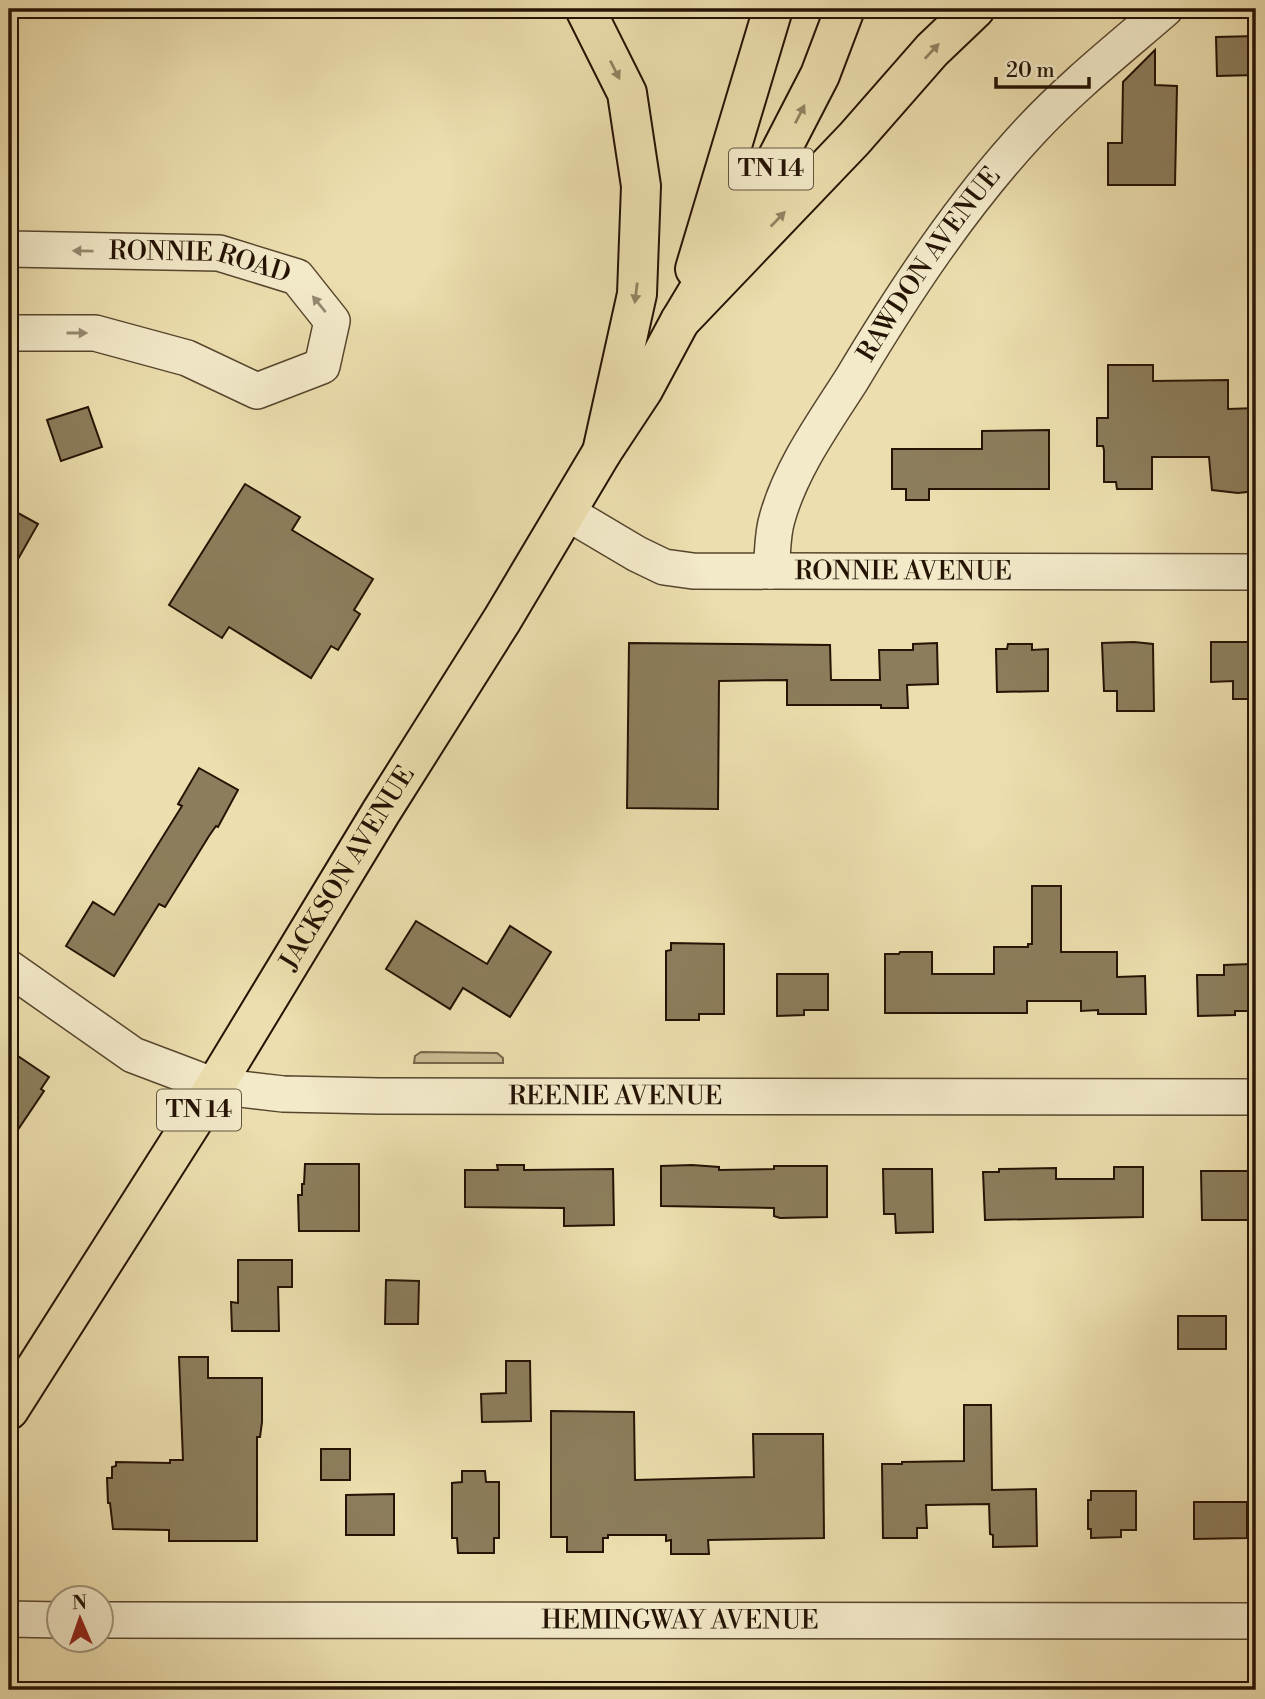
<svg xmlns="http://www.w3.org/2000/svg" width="1265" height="1699" font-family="'Libre Bodoni',serif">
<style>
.green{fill:#cabb91;stroke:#78674a;stroke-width:2}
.building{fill:#8c7d5c;stroke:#251304;stroke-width:2}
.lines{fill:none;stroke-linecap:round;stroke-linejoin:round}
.street-casing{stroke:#57462e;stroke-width:38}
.primary-casing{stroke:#251304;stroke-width:42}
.highway-casing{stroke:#251304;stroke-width:42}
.street{stroke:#f3eaca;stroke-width:35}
.primary{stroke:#ecdeae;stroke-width:38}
.highway{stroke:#ecdeae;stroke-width:38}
.oneway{fill:#928362}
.oneway2{fill:#968971}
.labels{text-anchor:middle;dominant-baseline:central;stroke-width:7;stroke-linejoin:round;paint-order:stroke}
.shield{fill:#f3eaca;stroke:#63543f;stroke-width:2}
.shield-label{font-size:24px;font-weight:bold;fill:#251304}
.street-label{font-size:26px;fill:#251304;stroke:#f3eaca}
</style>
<rect width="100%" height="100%" fill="#ecdeae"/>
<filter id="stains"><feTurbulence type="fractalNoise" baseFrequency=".00286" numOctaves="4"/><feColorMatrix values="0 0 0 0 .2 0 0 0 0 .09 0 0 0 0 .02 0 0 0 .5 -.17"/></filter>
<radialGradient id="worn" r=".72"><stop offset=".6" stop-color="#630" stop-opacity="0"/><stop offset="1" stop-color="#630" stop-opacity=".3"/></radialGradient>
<path class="green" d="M421,1052L497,1053L503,1058V1063H414L415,1056Z"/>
<g class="building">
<path d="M1256,36V75L1217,76L1216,37Z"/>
<path d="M1155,50V85L1177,86L1175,185H1108V143H1122L1123,82Z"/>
<path d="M1108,365H1153V381L1228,380V409L1256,408V491L1238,493L1212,490L1209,457H1152V489H1117L1116,482H1104V450L1103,446H1097V418H1108Z"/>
<path d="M88,407L102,447L61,461L47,420Z"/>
<path d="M1049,430V489H929V500H906V489H892V449H982V431Z"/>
<path d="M245,484L300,517L292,530L373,579L354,610L360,614L338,650L331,646L311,678L229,627L222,638L169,605Z"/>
<path d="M9,508L38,524L9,575Z"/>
<path d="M1134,642L1153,644L1154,711H1117V691H1104L1102,643Z"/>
<path d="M1211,642H1256V699H1233V681L1211,682Z"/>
<path d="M629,643L830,645L831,680H880L879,650H913V644L937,643L938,684L907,685L908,708H881V705H787V680L719,681L718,809L627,808Z"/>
<path d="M1008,644H1032V650L1048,649V691L997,692L996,649H1007Z"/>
<path d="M199,768L238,790L218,827L216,826L209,836L165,907L159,904L114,976L66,946L93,902L114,915L182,806L178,804Z"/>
<path d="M1032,886H1061V952H1117V977L1145,976L1146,1014H1098V1010L1081,1011V1001H1027V1013H885V954H899L900,952H932V974H994V947H1028V944H1032Z"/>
<path d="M416,921L487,964L510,926L551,952L510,1017L463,988L450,1009L386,969Z"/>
<path d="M671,943L724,944V1014H699V1020H666V951L671,950Z"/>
<path d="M1251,964L1252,986L1256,987V1011H1235V1015L1198,1016L1197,975H1224V965Z"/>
<path d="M777,974H828V1010H804V1015L777,1016Z"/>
<path d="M9,1050L49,1077L41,1089L44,1091L9,1143Z"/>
<path d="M305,1164H359V1231H299L298,1195H302V1184H304Z"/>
<path d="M497,1165H524V1170L613,1169L614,1225L564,1226V1208L465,1207V1170H498Z"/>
<path d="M692,1165L719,1167V1170L774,1169V1166H827V1217L780,1218L774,1216V1208L661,1206V1166Z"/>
<path d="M1114,1167H1143V1217L985,1220L983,1172H999V1169L1056,1168V1179H1114Z"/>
<path d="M883,1169H932L933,1232L896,1233L895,1214H884Z"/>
<path d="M1201,1171H1251L1252,1220H1202Z"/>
<path d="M238,1260H292V1287H278L279,1331H232L231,1302L238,1303Z"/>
<path d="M386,1280L419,1281L418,1324H385Z"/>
<rect x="1178" y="1316" width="48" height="33"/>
<path d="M179,1357H208V1378H262V1422L260,1437H257V1541H169V1530L113,1529L110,1503H108L107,1478H112V1467L116,1466V1462L170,1463V1460H183Z"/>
<path d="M506,1361H530L531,1421L482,1422L481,1394L506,1393Z"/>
<path d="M964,1405H991L992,1490L1036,1489L1037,1546L993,1547V1535L990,1534L989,1504L926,1505L927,1528H917V1538H883L882,1464H902V1462L964,1461Z"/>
<path d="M551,1411L634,1412L635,1480L754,1477L753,1434H823L824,1538L708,1540L709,1554H671V1540L666,1541V1535H608V1538H603V1552H567V1537H551Z"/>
<rect x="321" y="1449" width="29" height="31"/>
<path d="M462,1471H485L486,1482H499V1538H494V1553H458L457,1538H452V1483L462,1482Z"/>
<path d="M1091,1491H1136V1530H1121V1537L1091,1538V1529H1088V1500H1091Z"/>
<path d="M394,1494V1535H346V1495Z"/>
<path d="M1194,1502H1247V1538L1194,1539Z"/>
</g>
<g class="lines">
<g class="street-casing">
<g id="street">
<path id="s1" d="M9,249L219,253L297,277L332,321L322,366L257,391L187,358L95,333H9"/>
<path id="s2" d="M566,512L637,554L664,567L693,571L1256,572"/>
<path id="s3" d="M771,571C773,554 772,535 777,519C791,468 824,423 852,379C904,292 962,204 1031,130C1072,86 1120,48 1165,9"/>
<path id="s4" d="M9,968L133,1055L215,1086L283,1094L379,1096L1256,1097"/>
<path d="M9,1619L60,1620"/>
<path id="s5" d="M102,1620L1256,1621"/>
</g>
</g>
<g class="primary-casing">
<g id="primary">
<path d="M695,269L773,9"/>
<path id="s6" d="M9,1410L215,1086L381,812L502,620L602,452L643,390L680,321L773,166L820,75L845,9"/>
</g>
</g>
<g class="highway-casing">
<g id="highway">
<path d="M585,9L627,93L641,186L637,294L602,452"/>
<path d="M680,321L854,139L932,50L975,9"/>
</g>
</g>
<use href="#street" class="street"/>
<use href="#primary" class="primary"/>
<use href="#highway" class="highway"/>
</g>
<defs><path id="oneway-solid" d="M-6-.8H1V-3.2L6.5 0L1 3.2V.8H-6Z" transform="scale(1.75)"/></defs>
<g class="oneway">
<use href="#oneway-solid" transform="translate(932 51) rotate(-47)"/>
<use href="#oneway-solid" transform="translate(615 70) rotate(63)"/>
<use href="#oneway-solid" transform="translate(800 114) rotate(-63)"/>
<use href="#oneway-solid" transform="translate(778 219) rotate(-46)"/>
<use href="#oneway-solid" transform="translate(636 293) rotate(97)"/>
</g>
<g class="oneway2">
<use href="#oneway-solid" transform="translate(83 251) rotate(-179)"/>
<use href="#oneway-solid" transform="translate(319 304) rotate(-129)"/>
<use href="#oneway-solid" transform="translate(77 333)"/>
</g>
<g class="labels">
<g class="shield">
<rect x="729" y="148.5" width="84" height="41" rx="5"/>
<rect x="157" y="1089.5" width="84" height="41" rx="5"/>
</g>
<g class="shield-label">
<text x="771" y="169">TN 14</text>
<text x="199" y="1110">TN 14</text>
</g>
<g class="street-label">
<text stroke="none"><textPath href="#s3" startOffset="350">RAWDON AVENUE</textPath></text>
<text stroke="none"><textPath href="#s1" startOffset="192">RONNIE ROAD</textPath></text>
<text stroke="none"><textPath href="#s2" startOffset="352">RONNIE AVENUE</textPath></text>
<text stroke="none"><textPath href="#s6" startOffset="639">JACKSON AVENUE</textPath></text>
<text stroke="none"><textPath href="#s4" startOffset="640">REENIE AVENUE</textPath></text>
<text stroke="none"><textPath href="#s5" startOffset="578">HEMINGWAY AVENUE</textPath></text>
</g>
</g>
<rect width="1265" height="1699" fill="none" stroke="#ecdeae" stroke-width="35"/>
<rect x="10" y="10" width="1244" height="1678" fill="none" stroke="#251304" stroke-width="3.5"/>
<rect x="18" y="18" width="1230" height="1664" fill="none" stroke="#251304" stroke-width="2"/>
<g transform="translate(80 1619) rotate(358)"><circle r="33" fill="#f3eaca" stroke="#a1947b" stroke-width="2"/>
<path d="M0-5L12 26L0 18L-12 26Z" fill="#8f2418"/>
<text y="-10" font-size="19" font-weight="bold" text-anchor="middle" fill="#251304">N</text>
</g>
<path d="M996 77v10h93v-10" fill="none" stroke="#251304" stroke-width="3.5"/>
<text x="1006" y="77" font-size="21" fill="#251304" stroke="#f3eaca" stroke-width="5" paint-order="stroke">20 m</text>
<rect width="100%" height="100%" filter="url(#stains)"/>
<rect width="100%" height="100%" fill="url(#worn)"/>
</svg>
